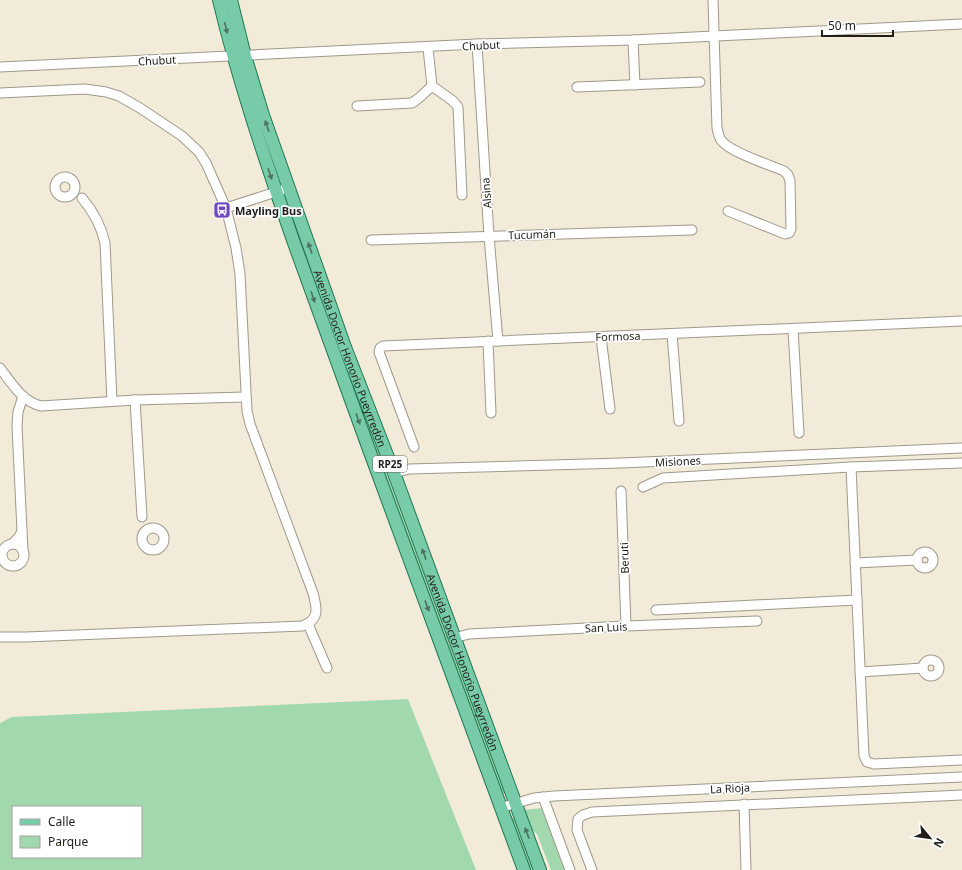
<svg xmlns="http://www.w3.org/2000/svg" width="962" height="870" font-family="'Noto Sans',sans-serif">
<style>
.green{fill:#a2d8ad;fill-rule:evenodd}
.lines{fill:none;stroke-linecap:round;stroke-linejoin:round}
.minor-casing{stroke:#a0998a;stroke-width:11}
.major-casing{stroke:#1f7851;stroke-width:14}
.minor{stroke:#fff;stroke-width:9}
.major{stroke:#78cba9;stroke-width:12}
.oneway{fill:#4c7460}
.labels{text-anchor:middle;dominant-baseline:central;stroke-width:3.5;stroke-linejoin:round;paint-order:stroke}
.shield{fill:#fff;stroke:#63625d;stroke-width:1}
.shield-label{font-size:10px;font-weight:bold;fill:#201e18}
.street-label{font-size:11px;fill:#201e18;stroke:#fff}
.poi-label{font-size:11px;font-weight:bold;fill:#201e18;stroke:#fff;text-anchor:start}
</style>
<rect width="100%" height="100%" fill="#f2ebda"/>
<g class="green">
<path d="M286,198L373,437L505,793L502,794L385,479L284,199Z"/>
<path d="M408,699L476,870H0V723L12,717ZM13,807H141V857H13Z"/>
<path d="M542,808L557,842L567,870H551L537,834L531,829L524,810Z"/>
<path d="M514,818L534,870H530L511,819Z"/>
</g>
<g class="lines">
<g class="minor-casing">
<g id="minor">
<path d="M713,0L717,128C718,132 719,137 721,140C729,152 770,165 784,171L788,175L790,181L791,229L789,233L785,234L728,211"/>
<path d="M633,40L635,85"/>
<path d="M477,44L489,236L498,341"/>
<path d="M428,48L432,86L453,101L458,107L462,195"/>
<path d="M0,67L477,44L633,40L962,24"/>
<path d="M577,87L700,82"/>
<path d="M0,93L85,89L106,92L119,96L140,108L182,136L199,152L206,163L226,208"/>
<path d="M357,106L412,103L419,98L432,86"/>
<circle cx="65" cy="187" r="10"/>
<path d="M82,198C93,211 101,225 105,243L112,401"/>
<path d="M371,240L692,230"/>
<path d="M793,329L799,433"/>
<path d="M672,334L679,421"/>
<path d="M601,337L610,409"/>
<path d="M488,341L491,413"/>
<path d="M0,368C11,382 22,402 41,406L135,400L245,397"/>
<path d="M135,400L142,517"/>
<path d="M414,447L379,352L380,348L383,346L962,321"/>
<path d="M851,467L864,756L867,762L874,764L962,760"/>
<path d="M394,473L409,469L621,463L962,448"/>
<path d="M643,487L663,478L851,467L962,463"/>
<path d="M621,491L626,626"/>
<circle cx="153" cy="539" r="11"/>
<path d="M22,531L17,426L18,412L23,396"/>
<path d="M12,544L19,537L22,531L23,552"/>
<circle cx="13" cy="555" r="11"/>
<circle cx="925" cy="560" r="8"/>
<path d="M855,563L917,560"/>
<path d="M656,610L857,600"/>
<path d="M308,624L327,668"/>
<path d="M0,637H26L302,626C320,620 317,608 313,593L250,424L247,411L240,274L236,248L226,208L282,190"/>
<path d="M454,638L469,634L626,626L757,621"/>
<circle cx="931" cy="668" r="8"/>
<path d="M860,672L923,668"/>
<path d="M543,797L570,870"/>
<path d="M744,804L746,870"/>
<path d="M500,808L534,798L554,796L962,777"/>
<path d="M592,870L577,830L578,819L583,815L592,812L962,795"/>
</g>
</g>
<g class="major-casing">
<g id="major">
<path d="M219,0C239,84 266,162 294,243C318,310 342,377 367,444C420,586 471,728 524,870"/>
<path id="s1" d="M231,0L245,56L263,115L345,347L394,473L540,870"/>
</g>
</g>
<use href="#minor" class="minor"/>
<use href="#major" class="major"/>
</g>
<defs><path id="oneway-solid" d="M-6-.8H1V-3.2L6.5 0L1 3.2V.8H-6Z"/></defs>
<g class="oneway">
<use href="#oneway-solid" transform="translate(226 28) rotate(77)"/>
<use href="#oneway-solid" transform="translate(267 126) rotate(-109)"/>
<use href="#oneway-solid" transform="translate(270 174) rotate(71)"/>
<use href="#oneway-solid" transform="translate(310 248) rotate(-109)"/>
<use href="#oneway-solid" transform="translate(313 297) rotate(71)"/>
<use href="#oneway-solid" transform="translate(358 419) rotate(70)"/>
<use href="#oneway-solid" transform="translate(424 554) rotate(-110)"/>
<use href="#oneway-solid" transform="translate(427 606) rotate(70)"/>
<use href="#oneway-solid" transform="translate(527 833) rotate(-110)"/>
</g>
<defs>
<g id="bus-square" transform="scale(0.9)"><rect x="-9" y="-9" width="18" height="18" rx="4" fill="#7148c0" stroke="#fff"/><path d="M-5-6H5V4H4V6H2V4H-2V6H-4V4H-5ZM-3.5-4V0h7V-4ZM-3.5 1.2v1.5H-2V1.2ZM2 1.2v1.5H3.5V1.2Z" fill="#fff"/></g>
</defs>
<g fill-rule="evenodd">
<use href="#bus-square" x="222" y="210"/>
</g>
<g class="labels">
<rect class="shield" x="373" y="456" width="34" height="16" rx="3"/>
<g class="shield-label">
<text x="390" y="464">RP25</text>
</g>
<g class="street-label">
<text transform="translate(481 45) rotate(-3)">Chubut</text>
<text transform="translate(157 60) rotate(-3)">Chubut</text>
<text transform="translate(486 193) rotate(-94)">Alsina</text>
<text transform="translate(532 234) rotate(-2)">Tucumán</text>
<text transform="translate(618 336) rotate(-2)">Formosa</text>
<text stroke="none"><textPath href="#s1" startOffset="378">Avenida Doctor Honorio Pueyrredón</textPath></text>
<text transform="translate(678 461) rotate(-3)">Misiones</text>
<text transform="translate(624 558) rotate(-92)">Beruti</text>
<text transform="translate(606 627) rotate(-3)">San Luis</text>
<text stroke="none"><textPath href="#s1" startOffset="702">Avenida Doctor Honorio Pueyrredón</textPath></text>
<text transform="translate(730 788) rotate(-3)">La Rioja</text>
</g>
<g class="poi-label">
<text x="235" y="210">Mayling Bus</text>
</g>
</g>
<rect x="12" y="806" width="130" height="52" fill="#ffffff" stroke="#a6a5a3"/>
<rect x="20" y="819" width="20" height="6" fill="#78cba9" stroke="#a6a5a3"/>
<text x="48" y="826" font-size="12" fill="#201e18">Calle</text>
<rect x="20" y="836" width="20" height="12" fill="#a2d8ad" stroke="#a6a5a3"/>
<text x="48" y="846" font-size="12" fill="#201e18">Parque</text>
<g transform="translate(930 838) rotate(119)" stroke="#ffffff" stroke-width="3" paint-order="stroke">
<path d="M0-3L7 15L0 10L-7 15Z" fill="#201e18"/>
<text y="-6" font-size="11" font-weight="bold" text-anchor="middle" fill="#201e18">N</text>
</g>
<path d="M822 30v6h71v-6" fill="none" stroke="#201e18" stroke-width="2"/>
<text x="828" y="30" font-size="12" fill="#201e18" stroke="#ffffff" stroke-width="3" paint-order="stroke">50 m</text>
</svg>
